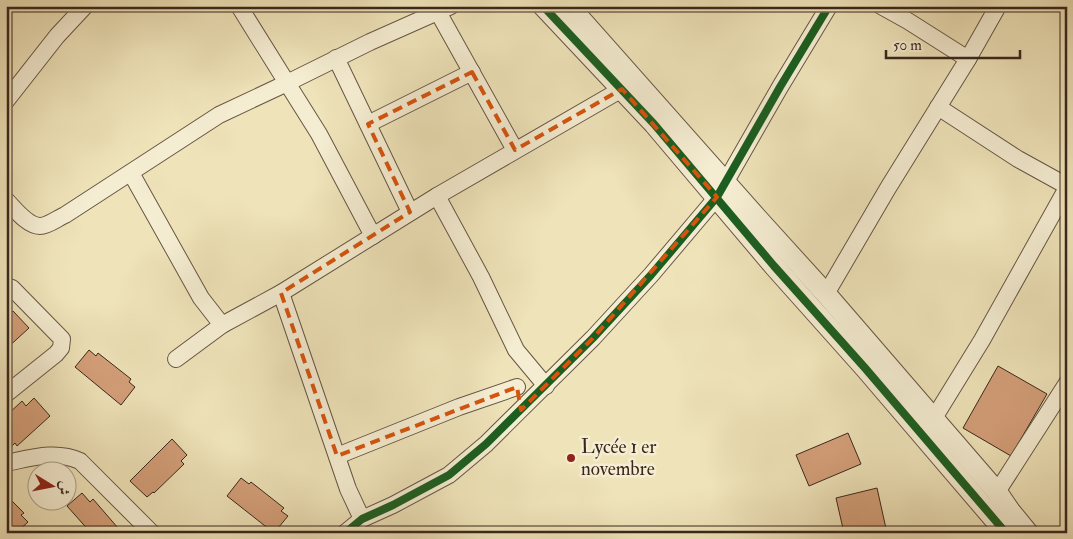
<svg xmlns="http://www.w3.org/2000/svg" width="1073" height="539" font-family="'IM FELL Double Pica',Amiri,serif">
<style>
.building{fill:#d49f79;stroke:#39271d}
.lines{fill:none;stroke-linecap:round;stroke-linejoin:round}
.minor-casing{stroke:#665644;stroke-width:18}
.tertiary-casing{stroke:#665644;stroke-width:22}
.minor{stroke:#f5edd2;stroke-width:16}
.tertiary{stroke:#f5edd2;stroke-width:20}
.cycleway-casing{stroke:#f5edd2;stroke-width:11}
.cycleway{stroke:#1b5e20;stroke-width:8}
.marked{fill:none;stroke:#d6540e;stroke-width:4;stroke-dasharray:10 6;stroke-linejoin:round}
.poi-dot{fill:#8f2418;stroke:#f5edd2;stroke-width:2}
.labels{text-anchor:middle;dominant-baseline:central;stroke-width:5;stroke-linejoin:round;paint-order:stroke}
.poi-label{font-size:19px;fill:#39271d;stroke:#f5edd2;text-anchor:start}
</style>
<rect width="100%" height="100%" fill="#efe3b9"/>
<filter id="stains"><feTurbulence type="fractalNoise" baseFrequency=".004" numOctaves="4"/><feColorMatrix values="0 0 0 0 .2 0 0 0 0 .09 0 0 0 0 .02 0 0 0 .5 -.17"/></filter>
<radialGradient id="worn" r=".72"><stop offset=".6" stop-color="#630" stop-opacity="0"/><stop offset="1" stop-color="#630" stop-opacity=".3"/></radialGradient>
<g class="building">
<path d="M13,311L29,328L6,349V317Z"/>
<path d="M89,350L96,356L98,353L131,379L129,382L135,387L121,405L75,367Z"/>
<path d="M998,366L1047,394L1011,456L963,428Z"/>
<path d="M34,398L50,416L17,446L15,443L9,449L6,447V416L22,401L26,406Z"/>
<path d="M848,433L861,464L809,486L796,455Z"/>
<path d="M172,439L187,455L181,461L184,464L154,493L153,492L147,497L130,481Z"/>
<path d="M241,478L249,484L251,482L284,508L281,511L288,516L274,533L227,496Z"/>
<path d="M877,488L887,533H844L836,498Z"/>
<path d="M82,493L90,502L93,499L118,528L117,529L120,533H91L67,506Z"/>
<path d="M6,495L24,513L21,515L28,522L16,533H6Z"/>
</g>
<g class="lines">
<g class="minor-casing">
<g id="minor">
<path d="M239,6L287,83L370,42L451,6"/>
<path d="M438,12L515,150"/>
<path d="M336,58L410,212"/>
<path d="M968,59L998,6"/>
<path d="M6,101L57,36L85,6"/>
<path d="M938,107L1018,159L1067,186"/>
<path d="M368,124L472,72"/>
<path d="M131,173L201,298L222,325L281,293L437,196L622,89"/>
<path d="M437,196L481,277L516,350L546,386"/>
<path d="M6,200C14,208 27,226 40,226C48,226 58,218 65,215L219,115L287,83L319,134L373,236"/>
<path d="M6,286L12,288L62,339L61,348L56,354L6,394"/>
<path d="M281,293L348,489L362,519"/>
<path d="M826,294L888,188L968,59L908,21L881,6"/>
<path d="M176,359L222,325"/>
<path d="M926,425L934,418L982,340L1067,188"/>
<path d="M337,456L459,407L517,387"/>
<path d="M6,463C31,458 56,450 80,461L152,533"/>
<path d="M997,492L1067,383"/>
<path d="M345,533L362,519L393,505L449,475L486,444L593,338L651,275L717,197L780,87L829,6"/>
</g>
</g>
<g class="tertiary-casing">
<g id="tertiary">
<path d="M543,6L654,124L774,266L865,368L1006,533"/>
<path d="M569,6L757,218L826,294L997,492L1010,511L1028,533"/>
</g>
</g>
<use href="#minor" class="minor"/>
<use href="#tertiary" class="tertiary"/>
<g class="cycleway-casing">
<g id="cycleway">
<path d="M543,6L654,124L774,266L865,368L1006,533"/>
<path d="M345,533L362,519L393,505L449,475L486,444L593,338L651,275L717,197L780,87L829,6"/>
</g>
</g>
<use href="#cycleway" class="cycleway"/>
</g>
<path class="marked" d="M472,72L515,150L622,89L717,197L593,338L521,410L517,387L337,456L281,293L410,212L368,124Z"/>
<circle class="poi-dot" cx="571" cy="458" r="5"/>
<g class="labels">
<g class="poi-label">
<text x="581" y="447">Lycée 1 er<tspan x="581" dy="22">novembre</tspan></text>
</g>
</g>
<rect width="1073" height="539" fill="none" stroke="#efe3b9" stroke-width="25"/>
<rect x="8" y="8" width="1058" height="524" fill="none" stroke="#39271d" stroke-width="2.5"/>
<rect x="12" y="12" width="1048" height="514" fill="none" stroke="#39271d"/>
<g transform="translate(52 486) rotate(100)"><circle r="24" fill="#f5edd2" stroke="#aa9e8a"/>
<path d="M0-4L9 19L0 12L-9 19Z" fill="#8f2418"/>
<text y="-8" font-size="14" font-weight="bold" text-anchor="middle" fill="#39271d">ش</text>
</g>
<path d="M886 50v8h134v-8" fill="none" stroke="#39271d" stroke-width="2.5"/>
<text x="893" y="50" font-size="15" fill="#39271d" stroke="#f5edd2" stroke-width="4" paint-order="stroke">50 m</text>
<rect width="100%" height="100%" filter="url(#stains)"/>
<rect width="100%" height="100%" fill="url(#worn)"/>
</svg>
